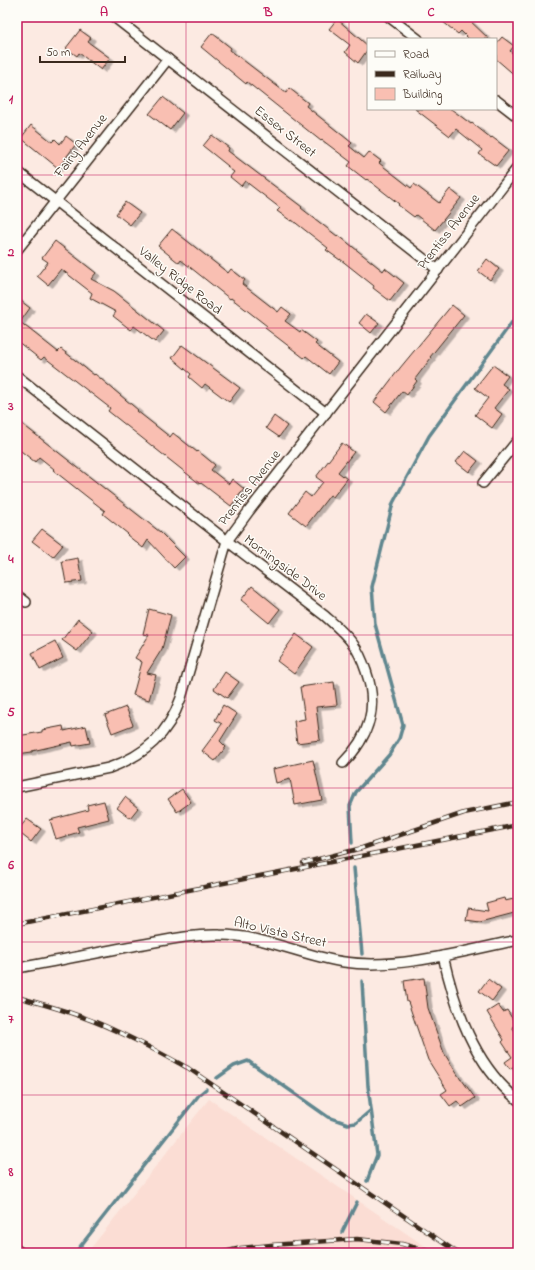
<svg xmlns="http://www.w3.org/2000/svg" width="535" height="1270" font-family="'Indie Flower',sans-serif">
<style>
.built{fill:#fbddd4}
.lines{fill:none;stroke-linecap:round;stroke-linejoin:round}
.stream{stroke:#61878f;stroke-width:3.5}
.building{fill:#f9bfb2;stroke:#3b2a1e;filter:url(#shadow)}
.minor-casing{stroke:#3b2a1e;stroke-width:12}
.minor{stroke:#fdfcf7;stroke-width:9}
.rail-casing{stroke:#3b2a1e;stroke-width:4.5}
.rail{stroke:#fdfcf7;stroke-width:3;stroke-dasharray:9;stroke-linecap:butt}
.grid{fill:none;stroke:#c2185b;stroke-width:1;stroke-opacity:0.55}
.labels{text-anchor:middle;dominant-baseline:central;stroke-width:3;stroke-linejoin:round;paint-order:stroke}
.street-label{font-size:14px;fill:#3b2a1e;stroke:#fdfcf7}
.neatline{fill:none;stroke:#c2185b;stroke-width:1.5}
.grid-label{font-size:13px;text-anchor:middle;font-weight:bold;fill:#c2185b}
</style>
<defs>
<filter id="shadow"><feDropShadow dx="4.5" dy="2.5" stdDeviation="0" flood-color="#0004"/></filter>
</defs>
<rect width="100%" height="100%" fill="#fceae2"/>
<filter id="ink" filterUnits="userSpaceOnUse"><feTurbulence type="fractalNoise" baseFrequency=".025" numOctaves="2"/><feDisplacementMap in="SourceGraphic" scale="8" xChannelSelector="R" yChannelSelector="G"/><feConvolveMatrix kernelMatrix="1 2 1 2 8 2 1 2 1" color-interpolation-filters="sRGB"/></filter>
<g filter="url(#ink)">
<path class="built" d="M209,1099L435,1253H87Z"/>
<g class="lines">
<g class="stream">
<path d="M352,843L350,806L356,792L389,755L399,739L403,725L375,624L372,587L393,503L429,436L518,314"/>
<path d="M354,868L362,954"/>
<path d="M362,981L368,1086L377,1155L367,1181"/>
<path d="M217,1078L234,1066L248,1061L328,1117L348,1124L356,1123L371,1110"/>
<path d="M342,1232L357,1202"/>
<path d="M75,1253L199,1095L206,1089"/>
</g>
</g>
<g class="building">
<path d="M437,17H466L489,39H469L461,31L458,34Z"/>
<path d="M337,19L368,46V49L358,63L345,52L350,45L329,29Z"/>
<path d="M80,30L91,38L88,42L110,58L101,70L79,53L77,56L66,48Z"/>
<path d="M212,33L231,48L230,50L286,93L289,88L308,103L306,106L352,143L349,146L364,158L369,152L381,161L379,163L411,188L414,184L439,203L450,189L461,198L435,230L416,215L414,217L398,205L399,204L367,179L366,180L348,166L351,162L322,140L321,141L247,82L246,84L201,47Z"/>
<path d="M502,37L514,46L510,51L518,58V78L496,59V44Z"/>
<path d="M163,97L183,113L170,130L149,114Z"/>
<path d="M415,109H451L471,124L472,123L491,138L492,137L509,150L496,166L479,154L482,150L456,129L450,136Z"/>
<path d="M31,125L52,142L55,139L60,144L66,136L76,144L58,168L21,138Z"/>
<path d="M212,135L229,148L228,151L302,207L301,208L337,236L338,235L383,271L385,268L404,283L390,301L373,288L374,286L340,259V260L326,250L328,248L292,220L291,221L277,211L280,208L245,181L241,186L230,177L234,172L227,167L228,166L203,146Z"/>
<path d="M125,202L140,213L130,225L116,214Z"/>
<path d="M172,229L228,273L231,269L245,280L242,284L278,312L282,307L291,314L285,321L300,332L301,330L317,342L315,344L338,362L329,374L306,356L304,358L282,341L265,328L267,326L231,298L230,299L181,260L179,263L158,246Z"/>
<path d="M55,241L96,273L91,279L114,291L164,331L155,342L134,326L131,330L113,316L116,312L90,298L92,293L61,269L48,285L37,276L48,262L42,258Z"/>
<path d="M487,259L499,269L490,280L478,271Z"/>
<path d="M17,298L30,308L20,322L58,352L61,349L94,375L95,374L138,410L137,411L170,437L173,433L197,452L198,451L215,465L211,470L229,484L232,479L244,489L231,506L201,483L200,484L108,411L110,408L44,357L41,360L17,341Z"/>
<path d="M452,305L464,315L430,357L431,358L415,379L417,381L407,395L402,391L386,412L374,402L400,368Z"/>
<path d="M366,314L379,323L371,333L359,323Z"/>
<path d="M182,345L240,388L229,402L205,384L202,388L189,377L191,374L172,358Z"/>
<path d="M493,365L508,376L502,384L509,389L494,408L502,414L492,428L475,415L488,398L475,388Z"/>
<path d="M274,416L287,426L279,437L266,428Z"/>
<path d="M17,420L160,532L185,557L174,568L148,540L143,548L127,535L128,534L103,514L105,511L53,470L54,469L39,457L35,462L17,448Z"/>
<path d="M342,443L354,452L338,472L347,479L333,497L330,495L306,526L289,513L305,492L311,497L323,482L316,477Z"/>
<path d="M465,451L478,461L469,472L456,462Z"/>
<path d="M42,529L63,545L53,557L32,541Z"/>
<path d="M78,558L82,581L66,583L62,561Z"/>
<path d="M252,586L280,609L269,623L241,600Z"/>
<path d="M149,609L171,615L162,649L147,673L156,675L149,700L133,695L142,662L135,658L149,635L143,634Z"/>
<path d="M78,619L93,631L77,651L62,640Z"/>
<path d="M296,634L313,647L294,674L277,661Z"/>
<path d="M55,641L63,658L40,670L32,653Z"/>
<path d="M225,672L239,682L227,698L214,689Z"/>
<path d="M334,682L337,705L316,707L320,740L297,743L294,721L305,719L300,687Z"/>
<path d="M223,705L237,714L220,741L226,747L215,761L202,751L222,724L215,720Z"/>
<path d="M126,707L133,725L112,733L105,715Z"/>
<path d="M63,726L64,731L86,726L90,743L73,746L72,742L32,751V752L17,754V736L42,732V730Z"/>
<path d="M313,760L322,800L295,805L290,779L276,783L273,769Z"/>
<path d="M182,789L191,802L177,812L168,799Z"/>
<path d="M125,797L138,808L130,818L117,808Z"/>
<path d="M104,801L109,819L77,827L79,832L56,839L50,820L88,810L87,805Z"/>
<path d="M27,819L41,829L31,842L17,831Z"/>
<path d="M504,898L505,901L518,898V912L480,922L466,920L468,908L488,911L486,903Z"/>
<path d="M424,978L428,1008L444,1053L461,1080H462L475,1098L462,1107L457,1101L450,1106L441,1094L447,1090L428,1060L408,1002H407L404,981Z"/>
<path d="M488,979L501,989L492,1001L479,991Z"/>
<path d="M498,1005L503,1012L507,1010L516,1025L512,1027L518,1035V1065L517,1064L510,1069L505,1062L512,1057L502,1042L504,1040L487,1012Z"/>
</g>
<g class="lines">
<g class="minor-casing">
<g id="minor">
<path d="M114,17L438,270"/>
<path d="M389,17L418,39"/>
<path d="M496,100L518,117"/>
<path d="M17,171L326,413"/>
<path d="M17,250L168,59"/>
<path d="M17,376L227,541L325,616C334,624 345,633 353,644C359,652 363,662 366,671C379,708 369,737 343,763"/>
<path d="M483,483L518,440"/>
<path d="M17,595L26,602"/>
<path d="M17,787L109,768C145,755 168,735 181,698L227,541L249,511L518,167"/>
<path d="M443,956C455,1008 474,1065 518,1100"/>
<path d="M17,968C56,961 95,953 133,946C162,941 191,934 220,935C263,935 303,956 344,962C399,970 464,951 518,940"/>
<path d="M17,1250L21,1253"/>
</g>
</g>
<use href="#minor" class="minor"/>
<g class="rail-casing">
<g id="rail">
<path d="M303,863L362,848L464,813L518,802"/>
<path d="M17,924L518,825"/>
<path d="M17,997C50,1006 85,1016 116,1031C141,1042 164,1055 188,1068L458,1253"/>
<path d="M220,1253L241,1248L271,1245L357,1239L402,1244L434,1253"/>
</g>
</g>
<use href="#rail" class="rail"/>
</g>
</g>
<path class="grid" d="M186,17V1253M349,17V1253M17,175H518M17,328H518M17,482H518M17,635H518M17,788H518M17,942H518M17,1095H518"/>
<g class="labels">
<g class="street-label">
<text transform="translate(285 132) rotate(38)">Essex Street</text>
<text transform="translate(81 146) rotate(-52)">Fairy Avenue</text>
<text transform="translate(449 232) rotate(-52)">Prentiss Avenue</text>
<text transform="translate(180 281) rotate(38)">Valley Ridge Road</text>
<text transform="translate(250 488) rotate(-52)">Prentiss Avenue</text>
<text transform="translate(285 568) rotate(37)">Morningside Drive</text>
<text transform="translate(280 933) rotate(13)">Alto Vista Street</text>
</g>
</g>
<rect width="535" height="1270" fill="none" stroke="#fdfcf7" stroke-width="44"/>
<rect x="367" y="38" width="130" height="72" fill="#fdfcf7" stroke="#afa8a0"/>
<rect x="375" y="51" width="20" height="6" fill="#fdfcf7" stroke="#afa8a0"/>
<text x="403" y="58" font-size="12" fill="#3b2a1e">Road</text>
<rect x="375" y="71" width="20" height="6" fill="#3b2a1e" stroke="#afa8a0"/>
<text x="403" y="78" font-size="12" fill="#3b2a1e">Railway</text>
<rect x="375" y="88" width="20" height="12" fill="#f9bfb2" stroke="#afa8a0"/>
<text x="403" y="98" font-size="12" fill="#3b2a1e">Building</text>
<path d="M40 56v6h85v-6" fill="none" stroke="#3b2a1e" stroke-width="2"/>
<text x="46" y="56" font-size="12" fill="#3b2a1e" stroke="#fdfcf7" stroke-width="3" paint-order="stroke">50 m</text>
<rect x="22" y="22" width="491" height="1226" class="neatline"/>
<g class="grid-label">
<text x="104" y="16">A</text>
<text x="268" y="16">B</text>
<text x="431" y="16">C</text>
<text x="11" y="103">1</text>
<text x="11" y="256">2</text>
<text x="11" y="410">3</text>
<text x="11" y="563">4</text>
<text x="11" y="716">5</text>
<text x="11" y="869">6</text>
<text x="11" y="1023">7</text>
<text x="11" y="1176">8</text>
</g>
</svg>
